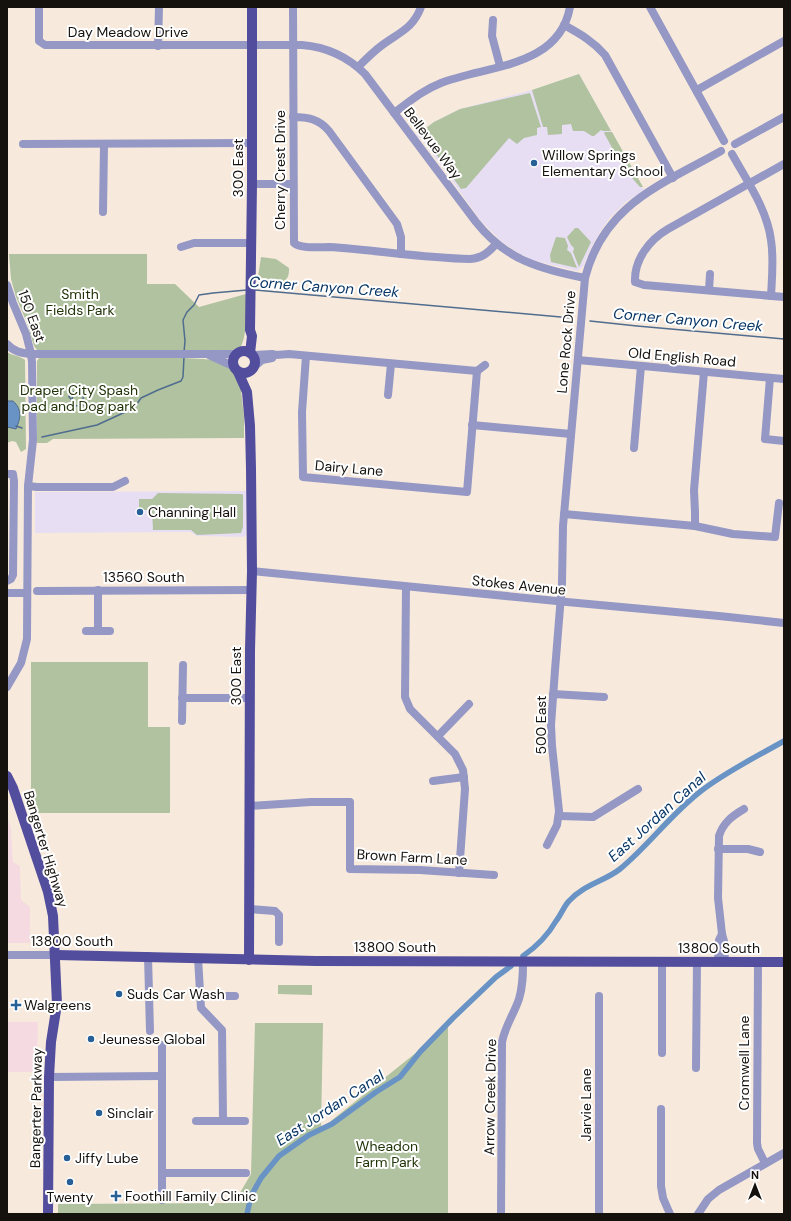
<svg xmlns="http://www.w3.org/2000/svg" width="791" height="1221" font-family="'DM Sans',sans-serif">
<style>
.commercial{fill:#f5dbe1}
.education{fill:#e7def3}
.green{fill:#b0c29f}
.water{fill:#6993c5;stroke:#506c8e}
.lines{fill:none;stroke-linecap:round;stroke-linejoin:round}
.stream{stroke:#506c8e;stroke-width:1.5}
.canal{stroke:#6993c5;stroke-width:5.5}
.minor{stroke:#9597c4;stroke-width:8}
.major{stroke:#524d9d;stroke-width:10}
.poi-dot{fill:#275f97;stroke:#fff;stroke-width:1.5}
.labels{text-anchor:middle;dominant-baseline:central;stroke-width:4;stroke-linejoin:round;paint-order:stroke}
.street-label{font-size:14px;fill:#15110d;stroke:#fff}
.poi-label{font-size:14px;fill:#15110d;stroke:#fff;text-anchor:start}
.park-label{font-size:14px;fill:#223509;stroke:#fff}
.water-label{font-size:15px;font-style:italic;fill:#083665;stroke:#fff}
</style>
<rect width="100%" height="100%" fill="#f7eadd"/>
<g class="commercial">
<path d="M7,816L11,828L13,862L20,866L21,900L30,907V943H7Z"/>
<path d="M7,1022H38L37,1066L34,1071L30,1072H7Z"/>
</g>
<g class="education">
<path d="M579,74L644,190L626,202L609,219L600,232L591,248L583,267L577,271L532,260L517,252L501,241L481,221L421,138L415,136L434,122L460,109L536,89Z"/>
<path d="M246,491V534L244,537L197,536L190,532L35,533V492Z"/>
</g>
<g class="green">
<path d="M579,74L611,131H603L601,130L594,136H592L584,131H573L571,124L562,125V134L548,135L547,127H543L532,90Z"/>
<path d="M530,93L541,127L537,128V135L524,138L517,144L509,138L466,188L461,189L425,139V136L422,131L434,122L460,109Z"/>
<path d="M605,132H612L643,187H640L632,178L627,175L604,133Z"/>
<path d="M575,228H578L591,242L579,267L573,252L574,248L571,245L567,237Z"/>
<path d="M556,237L565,238L568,246L567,250L571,253L577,268L551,262L550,255Z"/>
<path d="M9,254H147V284H175L199,307L246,294C246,306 248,340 239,349C237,350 235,351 233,352L37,350L34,346L27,323L16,297L11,279Z"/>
<path d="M261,257L276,259L289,268C290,290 271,279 258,277Z"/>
<path d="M7,352C13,356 21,356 25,360L26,449L21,452L16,442L12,441L7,443Z"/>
<path d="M40,357H164L203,359L215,360L228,366L240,382L244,416V438L53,439L47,443H37V361Z"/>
<path d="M158,493L242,494L243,495V527L241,533L197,535L191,530H153L152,510H139V499H152Z"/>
<path d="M31,662H148V727H170V813H31Z"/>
<path d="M278,985H312V995L278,994Z"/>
<path d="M255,1023H323L321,1129L448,1027V1214H58V1204L234,1203L251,1174Z"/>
</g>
<path class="water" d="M7,401H13C22,409 21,418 16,429L7,427Z"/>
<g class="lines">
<g class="stream">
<path d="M255,290L572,318"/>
<path d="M590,321L637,326L784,339"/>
<path d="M184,352L185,341L183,320L187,312L194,305L199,295L213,293L247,290"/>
<path d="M70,391L73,395L71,403L74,406L83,405"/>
<path d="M73,392L76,393L78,391H84L83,399L84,403"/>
<path d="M71,399L69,397L71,391"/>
<path d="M16,426L22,428"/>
<path d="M42,437L97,425L134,408L141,398L158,390L181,381L183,377L184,357"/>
</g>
<g class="canal">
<path d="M523,956C536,947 548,935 556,921C561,915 564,906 569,901C583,885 605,881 620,869C649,845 671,814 701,791C727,771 756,757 784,741"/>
<path d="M247,1214L251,1196L261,1178L279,1156L309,1135L332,1124L376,1092L400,1077L420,1052L453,1018L496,977L511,966"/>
</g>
<g class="minor">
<path d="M39,7V41L45,45H302C326,47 348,57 365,74L476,222C507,261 539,268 585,278"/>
<path d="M293,7L294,243C300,249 320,247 329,247C376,250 423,258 470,259C482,258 488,253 496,244"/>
<path d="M650,7L724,141"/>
<path d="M493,20L492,36L500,66"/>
<path d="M564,25C580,34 593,41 605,55L673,178"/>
<path d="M158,46L159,7"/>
<path d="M358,67C365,60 373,52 381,46C398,33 413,29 421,7"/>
<path d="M697,90L784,41"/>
<path d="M394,113C409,102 423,90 441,83C487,65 559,68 570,7"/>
<path d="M293,117C308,117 319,119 329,131L397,224L401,237V254"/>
<path d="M23,144L252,143"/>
<path d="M735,144L784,117"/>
<path d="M732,154C747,181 767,209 771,240C774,259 772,277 771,296"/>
<path d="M784,164L668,229C649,240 634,260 635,282L644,285L784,297"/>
<path d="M252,184H293"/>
<path d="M103,212L104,145"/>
<path d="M181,247L194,243H251"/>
<path d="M7,285L13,303L26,334L31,354L32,362L33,440L28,486L27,639L21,663L7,687"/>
<path d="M709,290L710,274"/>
<path d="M7,344C14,352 22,353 31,354H237"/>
<path d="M209,355L233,366"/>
<path d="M252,355L272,354L276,355L289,354L477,371L485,365"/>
<path d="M306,356L302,412L303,477L467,492L477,371"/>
<path d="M578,360L784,379"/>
<path d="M254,367L262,360L272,358"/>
<path d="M770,378L765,439L784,441"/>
<path d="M388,395L391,364"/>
<path d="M472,425L571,434"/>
<path d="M634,448L641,366"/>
<path d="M7,474H13L14,481L13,575L11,579L7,581"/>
<path d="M28,486L37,487H113L125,481"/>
<path d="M564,514L695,526L733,534L775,537L779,503"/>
<path d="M695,526V512L694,490L704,372"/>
<path d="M252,571L567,602L719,616L784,623"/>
<path d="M406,587L405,697L410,709L455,754L463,770L465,789L459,873"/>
<path d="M98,590V631"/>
<path d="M37,591L252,590"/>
<path d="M7,593H27"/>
<path d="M86,631H110"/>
<path d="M553,694L604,697"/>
<path d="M182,698H250"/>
<path d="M182,721L183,665"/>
<path d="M438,736L469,704"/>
<path d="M433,781L464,777"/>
<path d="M250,806L311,802H350V869L420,870L494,875"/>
<path d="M559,816L593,817L638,789"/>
<path d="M547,845L557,825L559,811L552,746L551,725L555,670L562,583L563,526L585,278C604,204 661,185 721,151"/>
<path d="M718,849H748L760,852"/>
<path d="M249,909L275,911L279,915V942"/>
<path d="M7,955H56"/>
<path d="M148,956L150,1031"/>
<path d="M198,958L201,1008L222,1030L223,1121"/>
<path d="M718,961L719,940L722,934"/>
<path d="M725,962L724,941L722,934L718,898L719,836C723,823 732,816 744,809"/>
<path d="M758,962L757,1143L758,1149L765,1163"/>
<path d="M200,996H235"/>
<path d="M599,996V1214"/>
<path d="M162,1045V1200"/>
<path d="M662,1053V961"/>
<path d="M696,1068L697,961"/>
<path d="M49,1077L162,1076"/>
<path d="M661,1109V1186L663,1198L670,1214"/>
<path d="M196,1121H245"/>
<path d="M162,1173H246"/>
<path d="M501,1214L502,1042C505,1026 514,1014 519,999C523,986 523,974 523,961"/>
<path d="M698,1214L708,1199L719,1190L784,1153"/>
</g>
<g class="major">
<circle cx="244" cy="362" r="11"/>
<path d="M250,353L252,336L250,330L252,184V7"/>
<path d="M238,372L247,392L250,426L251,469L252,571L250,650L249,960"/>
<path d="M7,776L13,788L48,892L53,916L57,1004L51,1042L49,1077L48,1214"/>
<path d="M56,955L316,961L784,962"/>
</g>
</g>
<g class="poi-dot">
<circle cx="534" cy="163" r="4"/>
<circle cx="140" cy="512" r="4"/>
<circle cx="119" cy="994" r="4"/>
<path d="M14 999h4v4h4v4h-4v4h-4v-4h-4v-4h4z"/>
<circle cx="91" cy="1039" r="4"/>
<circle cx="99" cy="1113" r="4"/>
<circle cx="67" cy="1158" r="4"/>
<circle cx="70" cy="1182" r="4"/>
<path d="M114 1190h4v4h4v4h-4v4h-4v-4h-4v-4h4z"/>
</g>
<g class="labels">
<g class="street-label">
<text x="128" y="32">Day Meadow Drive</text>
<text transform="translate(433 143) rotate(53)">Bellevue Way</text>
<text transform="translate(238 168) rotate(-90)">300 East</text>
<text transform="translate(280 170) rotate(-90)">Cherry Crest Drive</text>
<text transform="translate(32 316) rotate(70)">150 East</text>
<text transform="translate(566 342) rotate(-85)">Lone Rock Drive</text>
<text transform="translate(682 357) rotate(5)">Old English Road</text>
<text transform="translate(349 468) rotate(5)">Dairy Lane</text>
<text x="144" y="577">13560 South</text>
<text transform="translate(519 585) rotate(6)">Stokes Avenue</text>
<text transform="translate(236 676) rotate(-90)">300 East</text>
<text transform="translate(541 725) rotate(-90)">500 East</text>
<text transform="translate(46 849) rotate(73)">Bangerter Highway</text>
<text transform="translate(412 857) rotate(3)">Brown Farm Lane</text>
<text x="72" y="941">13800 South</text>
<text x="395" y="947">13800 South</text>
<text x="719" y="948">13800 South</text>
<text transform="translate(744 1063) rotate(-90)">Cromwell Lane</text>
<text transform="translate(490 1097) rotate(-89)">Arrow Creek Drive</text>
<text transform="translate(586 1105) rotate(-90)">Jarvie Lane</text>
<text transform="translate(36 1108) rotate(-89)">Bangerter Parkway</text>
</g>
<g class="poi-label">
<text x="542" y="155">Willow Springs<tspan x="542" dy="16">Elementary School</tspan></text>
<text x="148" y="512">Channing Hall</text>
<text x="127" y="994">Suds Car Wash</text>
<text x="24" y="1005">Walgreens</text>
<text x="99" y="1039">Jeunesse Global</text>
<text x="107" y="1113">Sinclair</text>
<text x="75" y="1158">Jiffy Lube</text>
<text x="125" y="1196">Foothill Family Clinic</text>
<text x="70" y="1197" text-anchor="middle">Twenty</text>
</g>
<g class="park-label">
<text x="80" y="294">Smith<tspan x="80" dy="16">Fields Park</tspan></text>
<text x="79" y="390">Draper City Spash<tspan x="79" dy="16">pad and Dog park</tspan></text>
<text x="387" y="1146">Wheadon<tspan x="387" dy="16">Farm Park</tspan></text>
</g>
<g class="water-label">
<text transform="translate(324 287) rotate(4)">Corner Canyon Creek</text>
<text transform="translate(688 320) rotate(5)">Corner Canyon Creek</text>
<text transform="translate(657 817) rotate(-42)">East Jordan Canal</text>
<text transform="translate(330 1108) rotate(-33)">East Jordan Canal</text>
</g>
</g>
<rect width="791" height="1221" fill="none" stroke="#15110d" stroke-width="16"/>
<g transform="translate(755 1185)" stroke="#ffffff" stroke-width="3" paint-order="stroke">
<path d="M0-3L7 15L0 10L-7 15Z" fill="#15110d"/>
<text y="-6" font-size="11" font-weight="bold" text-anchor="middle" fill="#15110d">N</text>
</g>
</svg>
